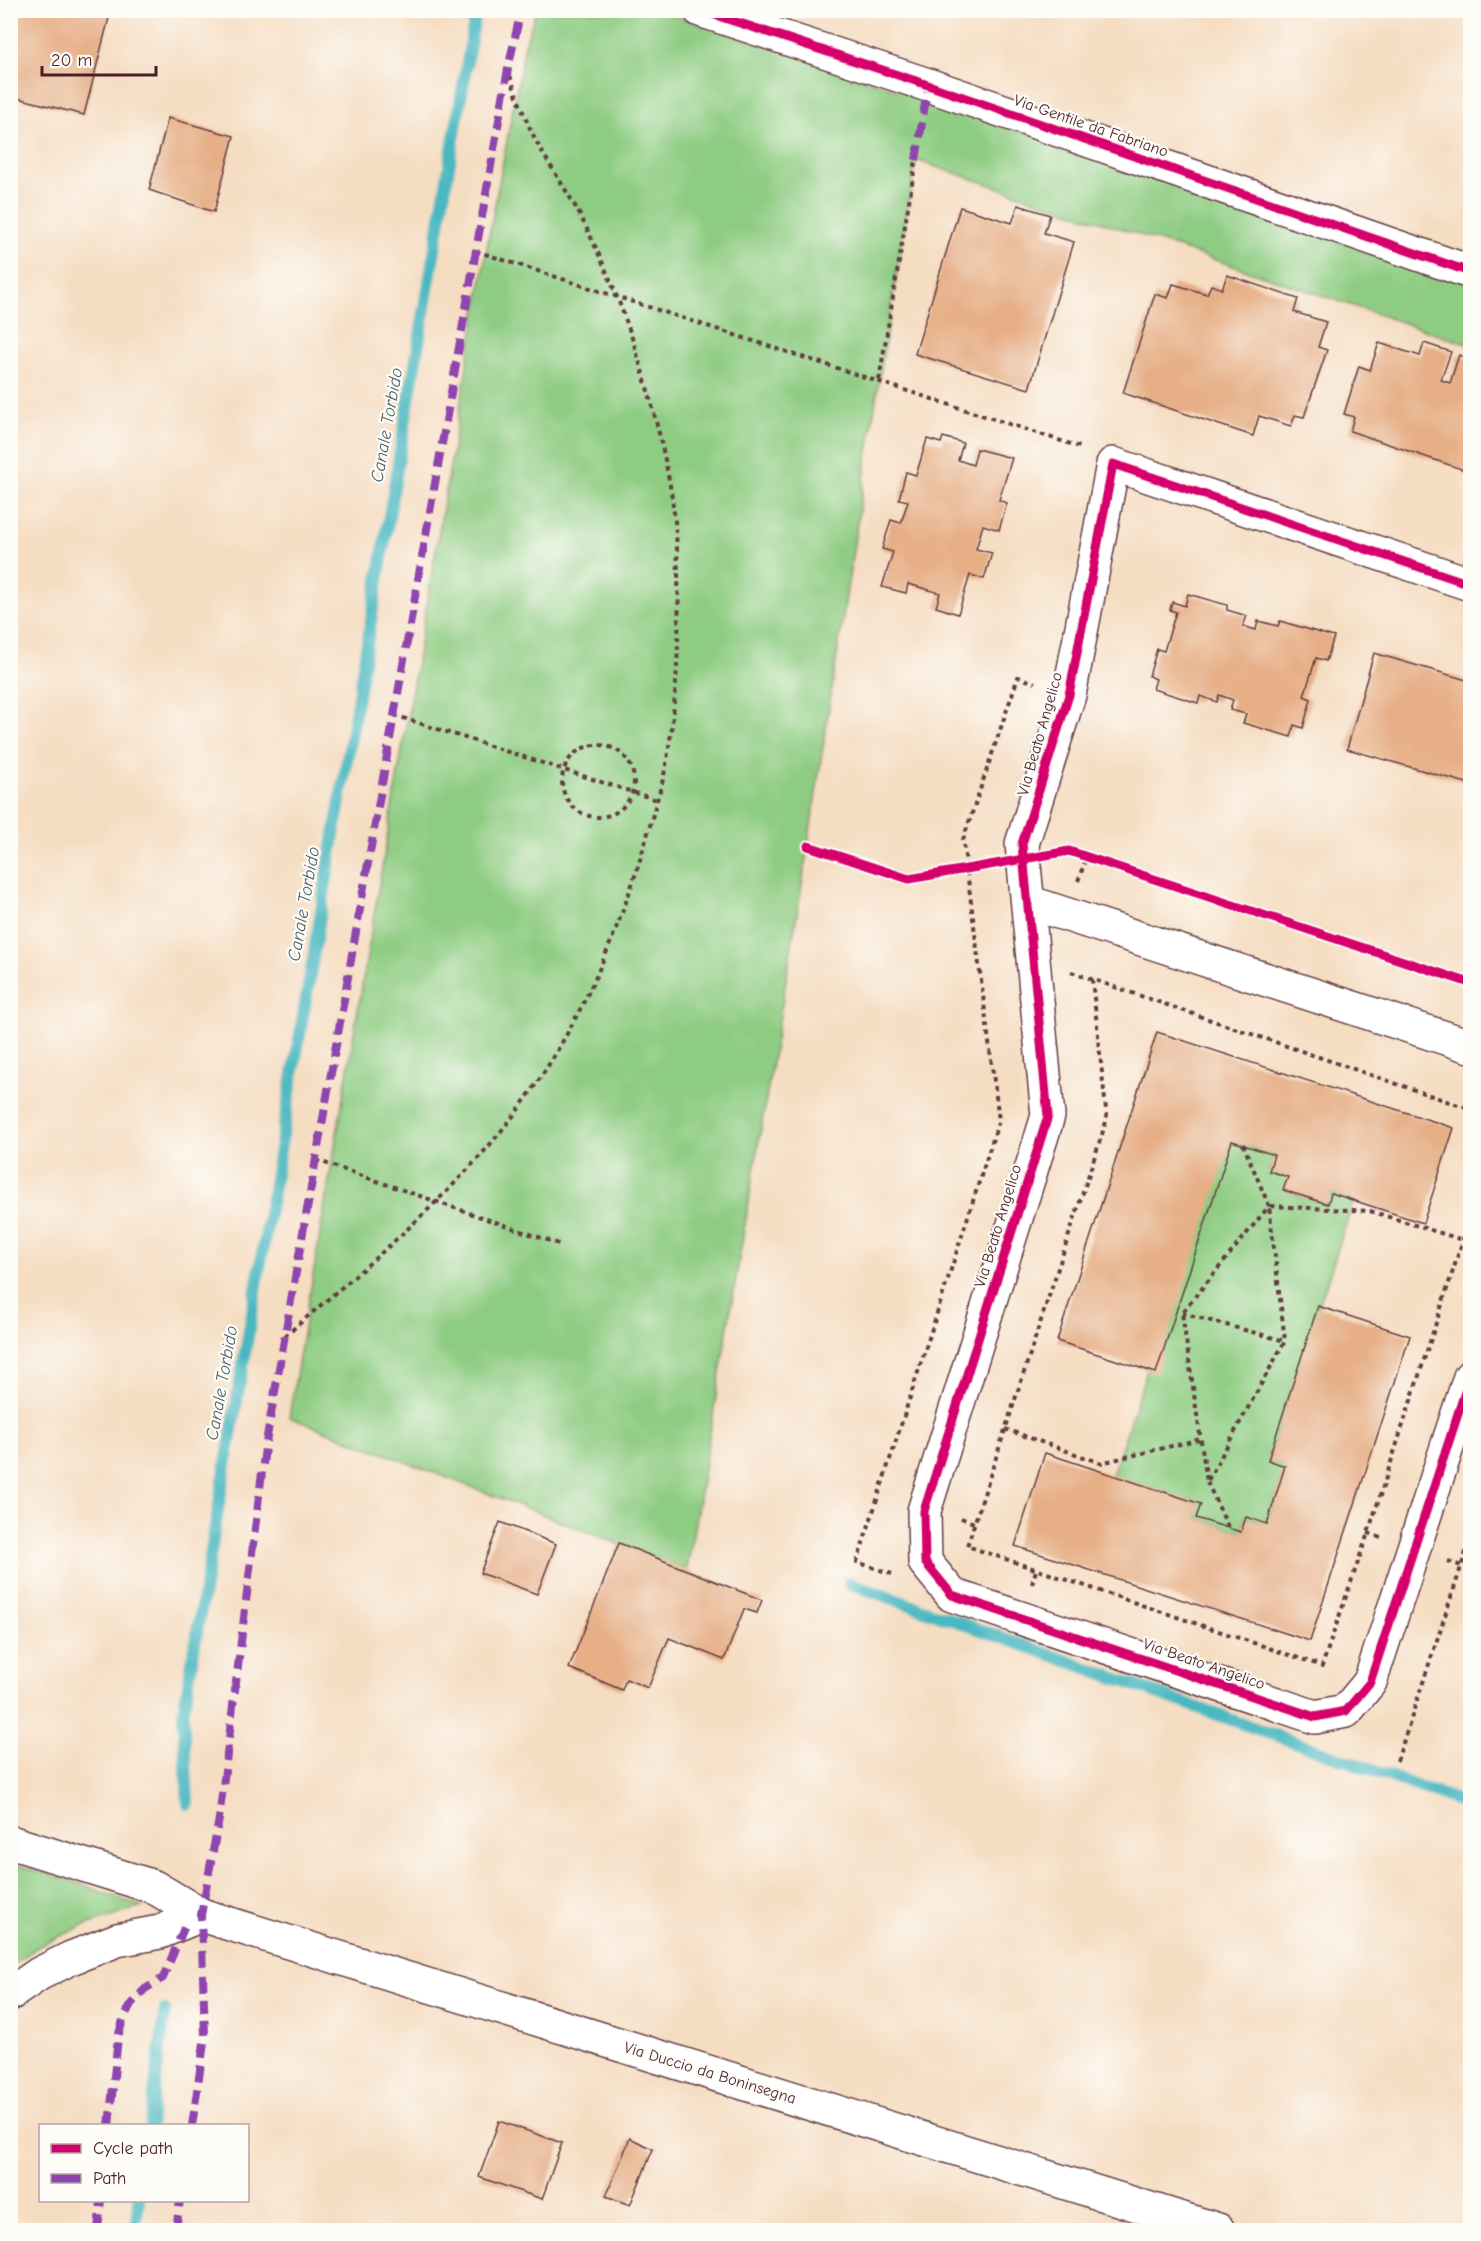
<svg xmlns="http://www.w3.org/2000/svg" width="1481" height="2241" font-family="'Comic Neue',sans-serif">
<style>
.green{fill:#8ecc82;stroke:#6c7656;stroke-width:1.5}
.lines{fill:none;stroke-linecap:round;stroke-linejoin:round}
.stream{stroke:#49b8c1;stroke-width:12}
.building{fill:#e6af86}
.minor-casing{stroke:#643c42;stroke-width:36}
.primary-casing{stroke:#643c42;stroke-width:36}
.path{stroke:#643c42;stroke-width:4;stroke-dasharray:4.5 4.5;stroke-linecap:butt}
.minor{stroke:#fff;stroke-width:33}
.primary{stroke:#fff;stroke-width:33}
.quiet{stroke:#8e44ad;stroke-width:8;stroke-dasharray:15 8;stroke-linecap:butt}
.cycleway-casing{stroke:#fdfcf7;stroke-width:13}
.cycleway{stroke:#d6006c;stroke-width:9}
.labels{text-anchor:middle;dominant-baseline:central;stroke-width:4.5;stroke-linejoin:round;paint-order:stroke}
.street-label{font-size:16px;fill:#4a1f2b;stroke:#fdfcf7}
.water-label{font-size:18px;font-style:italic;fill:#4a5c67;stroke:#fdfcf7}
</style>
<rect width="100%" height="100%" fill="#fdfcf7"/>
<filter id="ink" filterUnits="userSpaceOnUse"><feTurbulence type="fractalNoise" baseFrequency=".0167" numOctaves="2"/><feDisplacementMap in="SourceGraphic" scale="12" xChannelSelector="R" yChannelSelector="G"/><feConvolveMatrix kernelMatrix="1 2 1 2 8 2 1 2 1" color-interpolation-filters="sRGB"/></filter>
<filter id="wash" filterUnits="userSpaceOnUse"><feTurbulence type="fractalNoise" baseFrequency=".008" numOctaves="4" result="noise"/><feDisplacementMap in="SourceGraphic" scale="24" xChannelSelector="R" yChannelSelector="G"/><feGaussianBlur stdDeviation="1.35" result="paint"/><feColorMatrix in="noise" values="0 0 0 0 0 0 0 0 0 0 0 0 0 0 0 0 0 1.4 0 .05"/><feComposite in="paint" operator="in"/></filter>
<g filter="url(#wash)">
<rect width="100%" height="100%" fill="#f5ddc2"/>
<g class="green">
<path d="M536,11H661L1470,281V345L916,160L879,380L802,884L687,1570L289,1417L489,236L525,45Z"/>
<path d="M1232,1141L1274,1155L1269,1170L1288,1177L1284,1190L1327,1204L1331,1193L1354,1200L1268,1460L1285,1466L1267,1524L1246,1517L1241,1532L1196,1518L1200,1504L1112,1475L1147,1370Z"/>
<path d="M11,1863L84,1885L142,1907L83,1926L41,1945L11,1965Z"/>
</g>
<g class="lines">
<g class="stream">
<path d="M849,1583L1470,1805"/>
<path d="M188,1804L183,1714L476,10"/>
<path d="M150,2126L165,2010"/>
<path d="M135,2230L139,2200"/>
</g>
</g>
<g id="blocks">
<g class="building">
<path d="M10,10H111L84,115L10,96Z"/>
<path d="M168,118L234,136L214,212L149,190Z"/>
<path d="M1018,205L1050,215L1044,233L1074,242L1029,389L915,354L960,207L1012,223Z"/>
<path d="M1227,275L1298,299L1294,312L1326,322L1318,347L1327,350L1304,417L1295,415L1291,426L1259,416L1253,436L1123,393L1155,294L1168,298L1173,284L1207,294L1211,285L1222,289Z"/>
<path d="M1379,343L1420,356L1424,343L1451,352L1441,380L1450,383L1459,355L1470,359V472L1350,431L1354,417L1344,414L1359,366L1370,370Z"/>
<path d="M943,437L963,443L958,460L973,465L977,449L1012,458L999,500L1007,503L999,530L983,525L976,549L992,553L984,579L970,575L958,614L936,607L940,593L908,584L906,593L882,587L893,552L882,549L891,520L901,523L908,501L899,499L906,472L916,475L927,439L941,443Z"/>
<path d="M1188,594L1227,605V610L1247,616L1243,626L1256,630L1258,621L1278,626L1280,621L1334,637L1326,661L1316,658L1304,696L1311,699L1303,728L1294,725L1291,737L1243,723L1246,714L1230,710L1233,700L1219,695L1217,702L1200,696L1198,703L1153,689L1156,679L1149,676L1157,649L1164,651L1176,612L1170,610L1172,602L1185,606Z"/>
<path d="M1374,653L1470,681V784L1347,749Z"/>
<path d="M1157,1032L1454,1128L1423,1223L1331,1193L1328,1204L1283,1190L1288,1177L1269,1171L1274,1155L1232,1141L1156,1373L1057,1341Z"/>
<path d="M1318,1306L1410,1336L1310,1641L1015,1546L1045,1453L1201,1504L1196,1518L1241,1532L1246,1517L1267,1524L1285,1466L1268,1460Z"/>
<path d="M500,1522L556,1544L537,1594L480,1573Z"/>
<path d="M619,1543L762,1600L757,1613L744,1609L724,1660L669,1638L648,1688L626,1679L622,1690L569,1668Z"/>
<path d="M499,2121L562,2143L542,2199L479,2177Z"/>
<path d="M630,2138L653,2149L630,2205L606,2196Z"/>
</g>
</g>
</g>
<g filter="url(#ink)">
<use href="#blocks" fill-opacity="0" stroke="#643c42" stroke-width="1.5"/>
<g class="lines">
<g class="minor-casing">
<g id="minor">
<path d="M700,10L928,85L1470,272"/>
<path d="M1470,584L1113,464L1069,695L1022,844L1048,1116L924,1511L925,1562L952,1595L1315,1717L1346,1711L1370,1682L1470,1377"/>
<path d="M1028,902L1470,1046"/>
<path d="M201,1915L1218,2230"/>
</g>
</g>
<g class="primary-casing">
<g id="primary">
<path d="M10,1842L154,1887L201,1915"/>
<path d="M10,1994L39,1974L71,1958L117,1940L160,1932L201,1915"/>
</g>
</g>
<g class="path">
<path d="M476,251L1083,448"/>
<path d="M879,380L916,160"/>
<path d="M394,715L657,800"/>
<circle cx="598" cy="781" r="36"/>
<path d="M1078,881L1087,856"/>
<path d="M1071,972L1470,1109"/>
<path d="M1092,979L1107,1119L967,1546L1322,1666L1368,1533L1470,1218"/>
<path d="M1243,1144L1269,1206L1182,1313L1207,1482L1285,1341L1269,1206L1370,1211L1463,1240"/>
<path d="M316,1160L559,1244"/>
<path d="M1182,1313L1285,1341"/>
<path d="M285,1336C366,1266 452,1197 517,1111C581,1026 625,920 652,818C656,802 662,786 665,770C679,696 681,607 676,533C672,478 654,409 638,357C624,310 603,261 581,217C568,192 551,168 537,143C525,119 516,95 508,69"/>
<path d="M1005,1429L1101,1463L1201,1439"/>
<path d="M1207,1482L1229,1529"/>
<path d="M961,1518L974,1523"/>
<path d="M1368,1533L1381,1538"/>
<path d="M1448,1561L1462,1566"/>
<path d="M892,1574L857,1562L999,1120L963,840L1018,677L1035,683"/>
<path d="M1032,1584L1036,1570"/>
<path d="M1397,1761L1470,1540"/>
</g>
<use href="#minor" class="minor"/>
<use href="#primary" class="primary"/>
<g class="quiet">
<path d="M916,160L928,85"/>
<path d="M109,2126L118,2037L123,2020L131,2004L145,1989L163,1978L187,1921"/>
<path d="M192,2126L205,2036L201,1915L219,1819L265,1448L508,69L521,10"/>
<path d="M98,2230L101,2200"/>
<path d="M176,2230L180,2200"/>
</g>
<g class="cycleway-casing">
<g id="cycleway">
<path d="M700,10L928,85L1470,272"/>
<path d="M1470,584L1113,464L1069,695L1022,844L1048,1116L924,1511L925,1562L952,1595L1315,1717L1346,1711L1370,1682L1470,1377"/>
<path d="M808,846L909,879L1069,851L1470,983"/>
</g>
</g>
<use href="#cycleway" class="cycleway"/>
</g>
</g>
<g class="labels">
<g class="street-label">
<text transform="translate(1091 126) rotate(19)">Via Gentile da Fabriano</text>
<text transform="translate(1040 734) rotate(-74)">Via Beato Angelico</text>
<text transform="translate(998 1226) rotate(-73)">Via Beato Angelico</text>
<text transform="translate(1204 1664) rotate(19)">Via Beato Angelico</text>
<text transform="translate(710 2073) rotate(17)">Via Duccio da Boninsegna</text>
</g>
<g class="water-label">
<text transform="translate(387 425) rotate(-80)">Canale Torbido</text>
<text transform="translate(304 904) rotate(-80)">Canale Torbido</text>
<text transform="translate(222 1383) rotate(-80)">Canale Torbido</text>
</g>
</g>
<rect width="1481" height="2241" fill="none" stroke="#fdfcf7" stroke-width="36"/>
<rect x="39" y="2124" width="210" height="78" fill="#fdfcf7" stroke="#b5a4a5" stroke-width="1.5"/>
<rect x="51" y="2144" width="30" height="9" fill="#d6006c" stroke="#b5a4a5" stroke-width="1.5"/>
<text x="93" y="2154" font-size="18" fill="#4a1f2b">Cycle path</text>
<rect x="51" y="2174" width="30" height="9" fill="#8e44ad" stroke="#b5a4a5" stroke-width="1.5"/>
<text x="93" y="2184" font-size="18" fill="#4a1f2b">Path</text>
<path d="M42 66v9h114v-9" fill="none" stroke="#4a1f2b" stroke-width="3"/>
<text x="51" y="66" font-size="18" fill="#4a1f2b" stroke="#fdfcf7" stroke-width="4.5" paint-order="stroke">20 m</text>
</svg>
